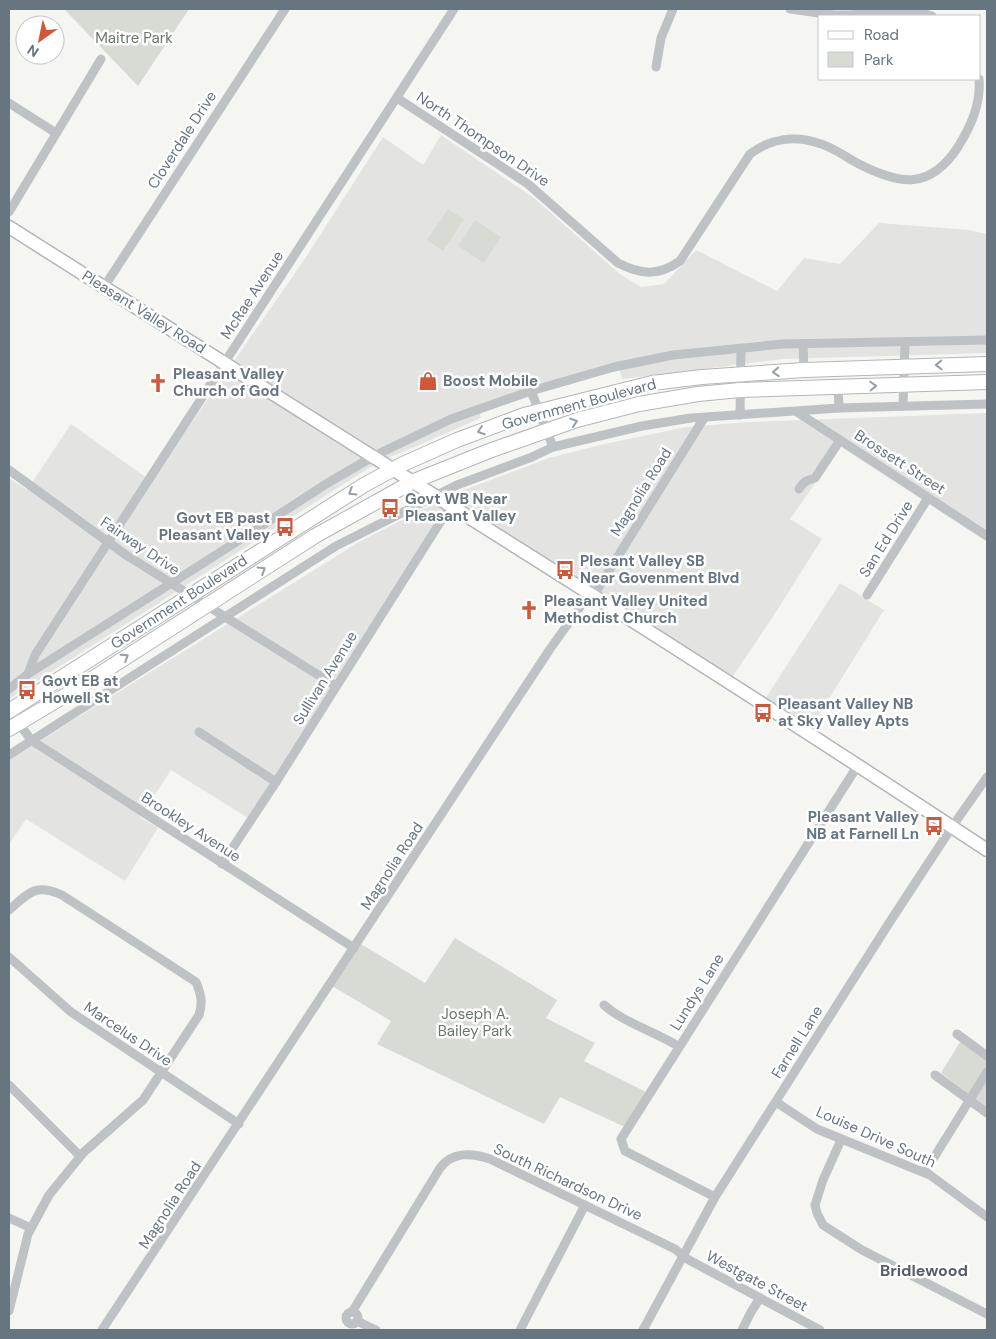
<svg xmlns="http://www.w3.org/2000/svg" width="996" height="1339" font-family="'DM Sans',sans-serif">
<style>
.built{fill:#e3e4e2}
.green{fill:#d7dbd3}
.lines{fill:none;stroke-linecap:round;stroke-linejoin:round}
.secondary-casing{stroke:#b1b6b9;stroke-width:15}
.primary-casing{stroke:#b2b6b9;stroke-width:16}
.street{stroke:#bec2c5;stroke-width:9}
.secondary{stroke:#fff;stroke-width:12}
.primary{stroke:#fff;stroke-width:14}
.oneway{stroke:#959ea6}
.labels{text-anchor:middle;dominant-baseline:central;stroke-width:5;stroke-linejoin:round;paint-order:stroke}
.park-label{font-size:15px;fill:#697865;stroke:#fff}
.street-label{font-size:15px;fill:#677580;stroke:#fff}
.poi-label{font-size:15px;font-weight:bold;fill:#677580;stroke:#fff;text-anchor:start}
.neighbourhood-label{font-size:16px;font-weight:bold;fill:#545e66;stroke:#fff}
</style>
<rect width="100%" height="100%" fill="#f5f5f2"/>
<g class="built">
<path d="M441,135L534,198L621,275L641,287L664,284L696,250L777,291L804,258L840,264L879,223L969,230L987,234V353L784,359L622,379L618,365L478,407L481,418L375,464L9,699V478L27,490L71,424L151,481L306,257L383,137L423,165Z"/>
<path d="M987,413V542L841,447L790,519L822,539L774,615L725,688L583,595L443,509L248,818L171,770L140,817L158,828L125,881L26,819L9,844V760L359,542L453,494L549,458L600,445L686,427L748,422Z"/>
<path d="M840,583L884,610L804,739L758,710Z"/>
</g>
<g class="green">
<path d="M64,9H189L138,86Z"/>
<path d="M448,209L464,219L443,251L427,240Z"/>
<path d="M475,220L501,237L484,263L458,246Z"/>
<path d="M455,938L557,1000L546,1018L595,1043L584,1061L648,1093L627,1128L560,1097L544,1124L377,1044L391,1021L332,986L361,944L425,983Z"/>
<path d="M960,1042L987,1061V1108L941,1073Z"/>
</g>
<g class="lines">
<g class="secondary-casing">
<path id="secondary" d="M9,227C335,434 664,637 987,850"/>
</g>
<g class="primary-casing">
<g id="primary">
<path d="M9,711L364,485L403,464L457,440L524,415L652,383L702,377L804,370L987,364"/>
<path d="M9,729L81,686L315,536L414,481L489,451L577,420L639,404L698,394L740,390L987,382"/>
</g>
</g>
<g class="street">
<path d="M790,9L834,15H848L915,11L932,16"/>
<path d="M656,67L661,38L673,9"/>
<path d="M397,98L528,184L618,263C641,275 659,276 680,261L750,154C770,139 794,135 818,143C833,147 846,157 859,164C900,185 930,190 958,147C971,126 981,104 979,79"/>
<path d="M9,103L56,133"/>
<path d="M9,212L101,59"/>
<path d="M104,287L285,9"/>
<path d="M803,344L804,370"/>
<path d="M838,387L839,408"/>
<path d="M531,391L553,447"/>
<path d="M903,406L905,342"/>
<path d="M797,412L987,536"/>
<path d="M740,415L741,348"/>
<path d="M9,470L126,555L336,686"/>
<path d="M799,489C803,482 807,480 815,478L840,440"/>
<path d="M867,595L928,498"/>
<path d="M28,674L35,655L454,9"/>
<path d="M9,689L28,674L249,534L326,484L374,456L451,419L531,391L614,367L673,355L783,344L987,340"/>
<path d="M9,710L31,740L354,948"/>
<path d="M199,732L276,782"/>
<path d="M9,755L336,546L457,485L532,457L553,447L642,426L691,418L839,408L987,404"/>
<path d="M222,864L276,782L451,505"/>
<path d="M9,910C29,893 35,883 62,895L196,982C201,994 203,1003 199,1015L143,1100L84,1152L49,1195L28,1234L9,1311"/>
<path d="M9,957L71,1012L239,1124"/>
<path d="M604,1005C626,1024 654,1031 678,1046"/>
<path d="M957,1034L987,1056"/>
<path d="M935,1075L987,1113"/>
<path d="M9,1085L80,1156"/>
<path d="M776,1102L817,1129L930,1175L987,1217"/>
<path d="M841,1140L823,1180L815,1205L817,1213L823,1225L862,1250L987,1314"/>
<path d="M925,1172L987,1072"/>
<path d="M715,1197L625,1151L621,1139L858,765"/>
<path d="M9,1218L31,1228"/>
<circle cx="352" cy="1318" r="6"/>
<path d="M352,1312L440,1168C453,1151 472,1153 490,1159L675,1249L687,1259L820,1330"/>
<path d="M357,1321L376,1330"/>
<path d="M102,1330L550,649L585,600L597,590L704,418"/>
<path d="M520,1330L585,1205"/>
<path d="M643,1330L715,1197L891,920L952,827L987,777"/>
<path d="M742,1330L751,1312L760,1298"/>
</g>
<use href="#secondary" class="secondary"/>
<use href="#primary" class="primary"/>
</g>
<defs><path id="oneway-chevron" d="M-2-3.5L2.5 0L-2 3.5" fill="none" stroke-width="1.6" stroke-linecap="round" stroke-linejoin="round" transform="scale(1.25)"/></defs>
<g class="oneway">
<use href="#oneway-chevron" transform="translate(939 365) rotate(178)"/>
<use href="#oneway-chevron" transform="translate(776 372) rotate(176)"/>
<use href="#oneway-chevron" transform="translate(873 386) rotate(-2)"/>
<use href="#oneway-chevron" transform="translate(574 422) rotate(-18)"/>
<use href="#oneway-chevron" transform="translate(481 431) rotate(160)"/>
<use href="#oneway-chevron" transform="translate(352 492) rotate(148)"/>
<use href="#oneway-chevron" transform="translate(262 570) rotate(-32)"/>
<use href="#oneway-chevron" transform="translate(125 657) rotate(-33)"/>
</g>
<defs>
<g id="shop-bare" transform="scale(1.5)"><path d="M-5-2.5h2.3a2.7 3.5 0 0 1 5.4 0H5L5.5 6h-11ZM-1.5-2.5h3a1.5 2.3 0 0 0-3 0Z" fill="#d05737" stroke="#fff" stroke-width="2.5" paint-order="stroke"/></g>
<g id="church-bare" transform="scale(1.5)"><path d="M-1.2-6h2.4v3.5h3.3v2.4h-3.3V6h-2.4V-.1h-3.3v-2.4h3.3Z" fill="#d05737" stroke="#fff" stroke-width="2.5" paint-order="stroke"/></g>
<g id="bus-bare" transform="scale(1.5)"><path d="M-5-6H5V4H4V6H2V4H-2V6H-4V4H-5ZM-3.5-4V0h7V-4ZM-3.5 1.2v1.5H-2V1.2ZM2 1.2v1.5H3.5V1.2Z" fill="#d05737" stroke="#fff" stroke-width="2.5" paint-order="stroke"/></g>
</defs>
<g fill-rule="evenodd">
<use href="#shop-bare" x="428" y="381"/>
<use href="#church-bare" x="158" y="383"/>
<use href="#bus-bare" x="390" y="508"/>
<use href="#bus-bare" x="285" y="527"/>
<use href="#bus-bare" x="565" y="570"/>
<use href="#church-bare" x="529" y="610"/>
<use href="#bus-bare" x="27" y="690"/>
<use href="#bus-bare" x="763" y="713"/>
<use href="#bus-bare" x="934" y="826"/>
</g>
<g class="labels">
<g class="park-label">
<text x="134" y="38">Maitre Park</text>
<text x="475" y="1014">Joseph A.<tspan x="475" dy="17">Bailey Park</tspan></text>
</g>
<g class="street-label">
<text transform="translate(483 139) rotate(34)">North Thompson Drive</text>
<text transform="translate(182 140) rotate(-57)">Cloverdale Drive</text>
<text transform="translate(252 295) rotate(-57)">McRae Avenue</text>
<text transform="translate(144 312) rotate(32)">Pleasant Valley Road</text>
<text transform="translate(579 404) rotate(-15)">Government Boulevard</text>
<text transform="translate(900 462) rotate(33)">Brossett Street</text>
<text transform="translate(641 492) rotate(-58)">Magnolia Road</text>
<text transform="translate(886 539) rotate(-58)">San Ed Drive</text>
<text transform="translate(140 546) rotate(34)">Fairway Drive</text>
<text transform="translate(179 602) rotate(-33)">Government Boulevard</text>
<text transform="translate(325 678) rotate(-58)">Sullivan Avenue</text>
<text transform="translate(191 827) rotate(33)">Brookley Avenue</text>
<text transform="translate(392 866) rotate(-57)">Magnolia Road</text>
<text transform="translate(697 992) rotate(-58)">Lundys Lane</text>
<text transform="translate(128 1034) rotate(34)">Marcelus Drive</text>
<text transform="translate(797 1042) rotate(-58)">Farnell Lane</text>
<text transform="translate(876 1137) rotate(24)">Louise Drive South</text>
<text transform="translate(568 1182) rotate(25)">South Richardson Drive</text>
<text transform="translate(170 1205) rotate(-57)">Magnolia Road</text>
<text transform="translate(757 1281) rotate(28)">Westgate Street</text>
</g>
<g class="poi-label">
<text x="173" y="374">Pleasant Valley<tspan x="173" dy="17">Church of God</tspan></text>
<text x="443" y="381">Boost Mobile</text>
<text x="405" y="499">Govt WB Near<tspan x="405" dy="17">Pleasant Valley</tspan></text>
<text x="270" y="518" text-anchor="end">Govt EB past<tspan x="270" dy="17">Pleasant Valley</tspan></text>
<text x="580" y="561">Plesant Valley SB<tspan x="580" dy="17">Near Govenment Blvd</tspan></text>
<text x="544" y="601">Pleasant Valley United<tspan x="544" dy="17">Methodist Church</tspan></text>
<text x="42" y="681">Govt EB at<tspan x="42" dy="17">Howell St</tspan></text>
<text x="778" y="704">Pleasant Valley NB<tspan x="778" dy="17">at Sky Valley Apts</tspan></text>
<text x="919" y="817" text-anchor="end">Pleasant Valley<tspan x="919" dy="17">NB at Farnell Ln</tspan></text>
</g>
<g class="neighbourhood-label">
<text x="924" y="1270">Bridlewood</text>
</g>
</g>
<rect width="996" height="1339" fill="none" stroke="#677580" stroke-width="20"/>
<rect x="818" y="15" width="162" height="65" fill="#ffffff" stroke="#c2c8cc"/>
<rect x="828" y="31" width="25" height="8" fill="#ffffff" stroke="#c2c8cc"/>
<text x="864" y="40" font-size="15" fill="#677580">Road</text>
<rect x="828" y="52" width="25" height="15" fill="#d7dbd3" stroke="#c2c8cc"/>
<text x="864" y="65" font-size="15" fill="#677580">Park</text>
<g transform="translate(40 40) rotate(213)"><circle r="24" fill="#ffffff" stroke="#c2c8cc"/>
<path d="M0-4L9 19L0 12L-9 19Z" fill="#d05737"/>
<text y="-8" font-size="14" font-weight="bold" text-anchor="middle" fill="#677580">N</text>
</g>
</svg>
